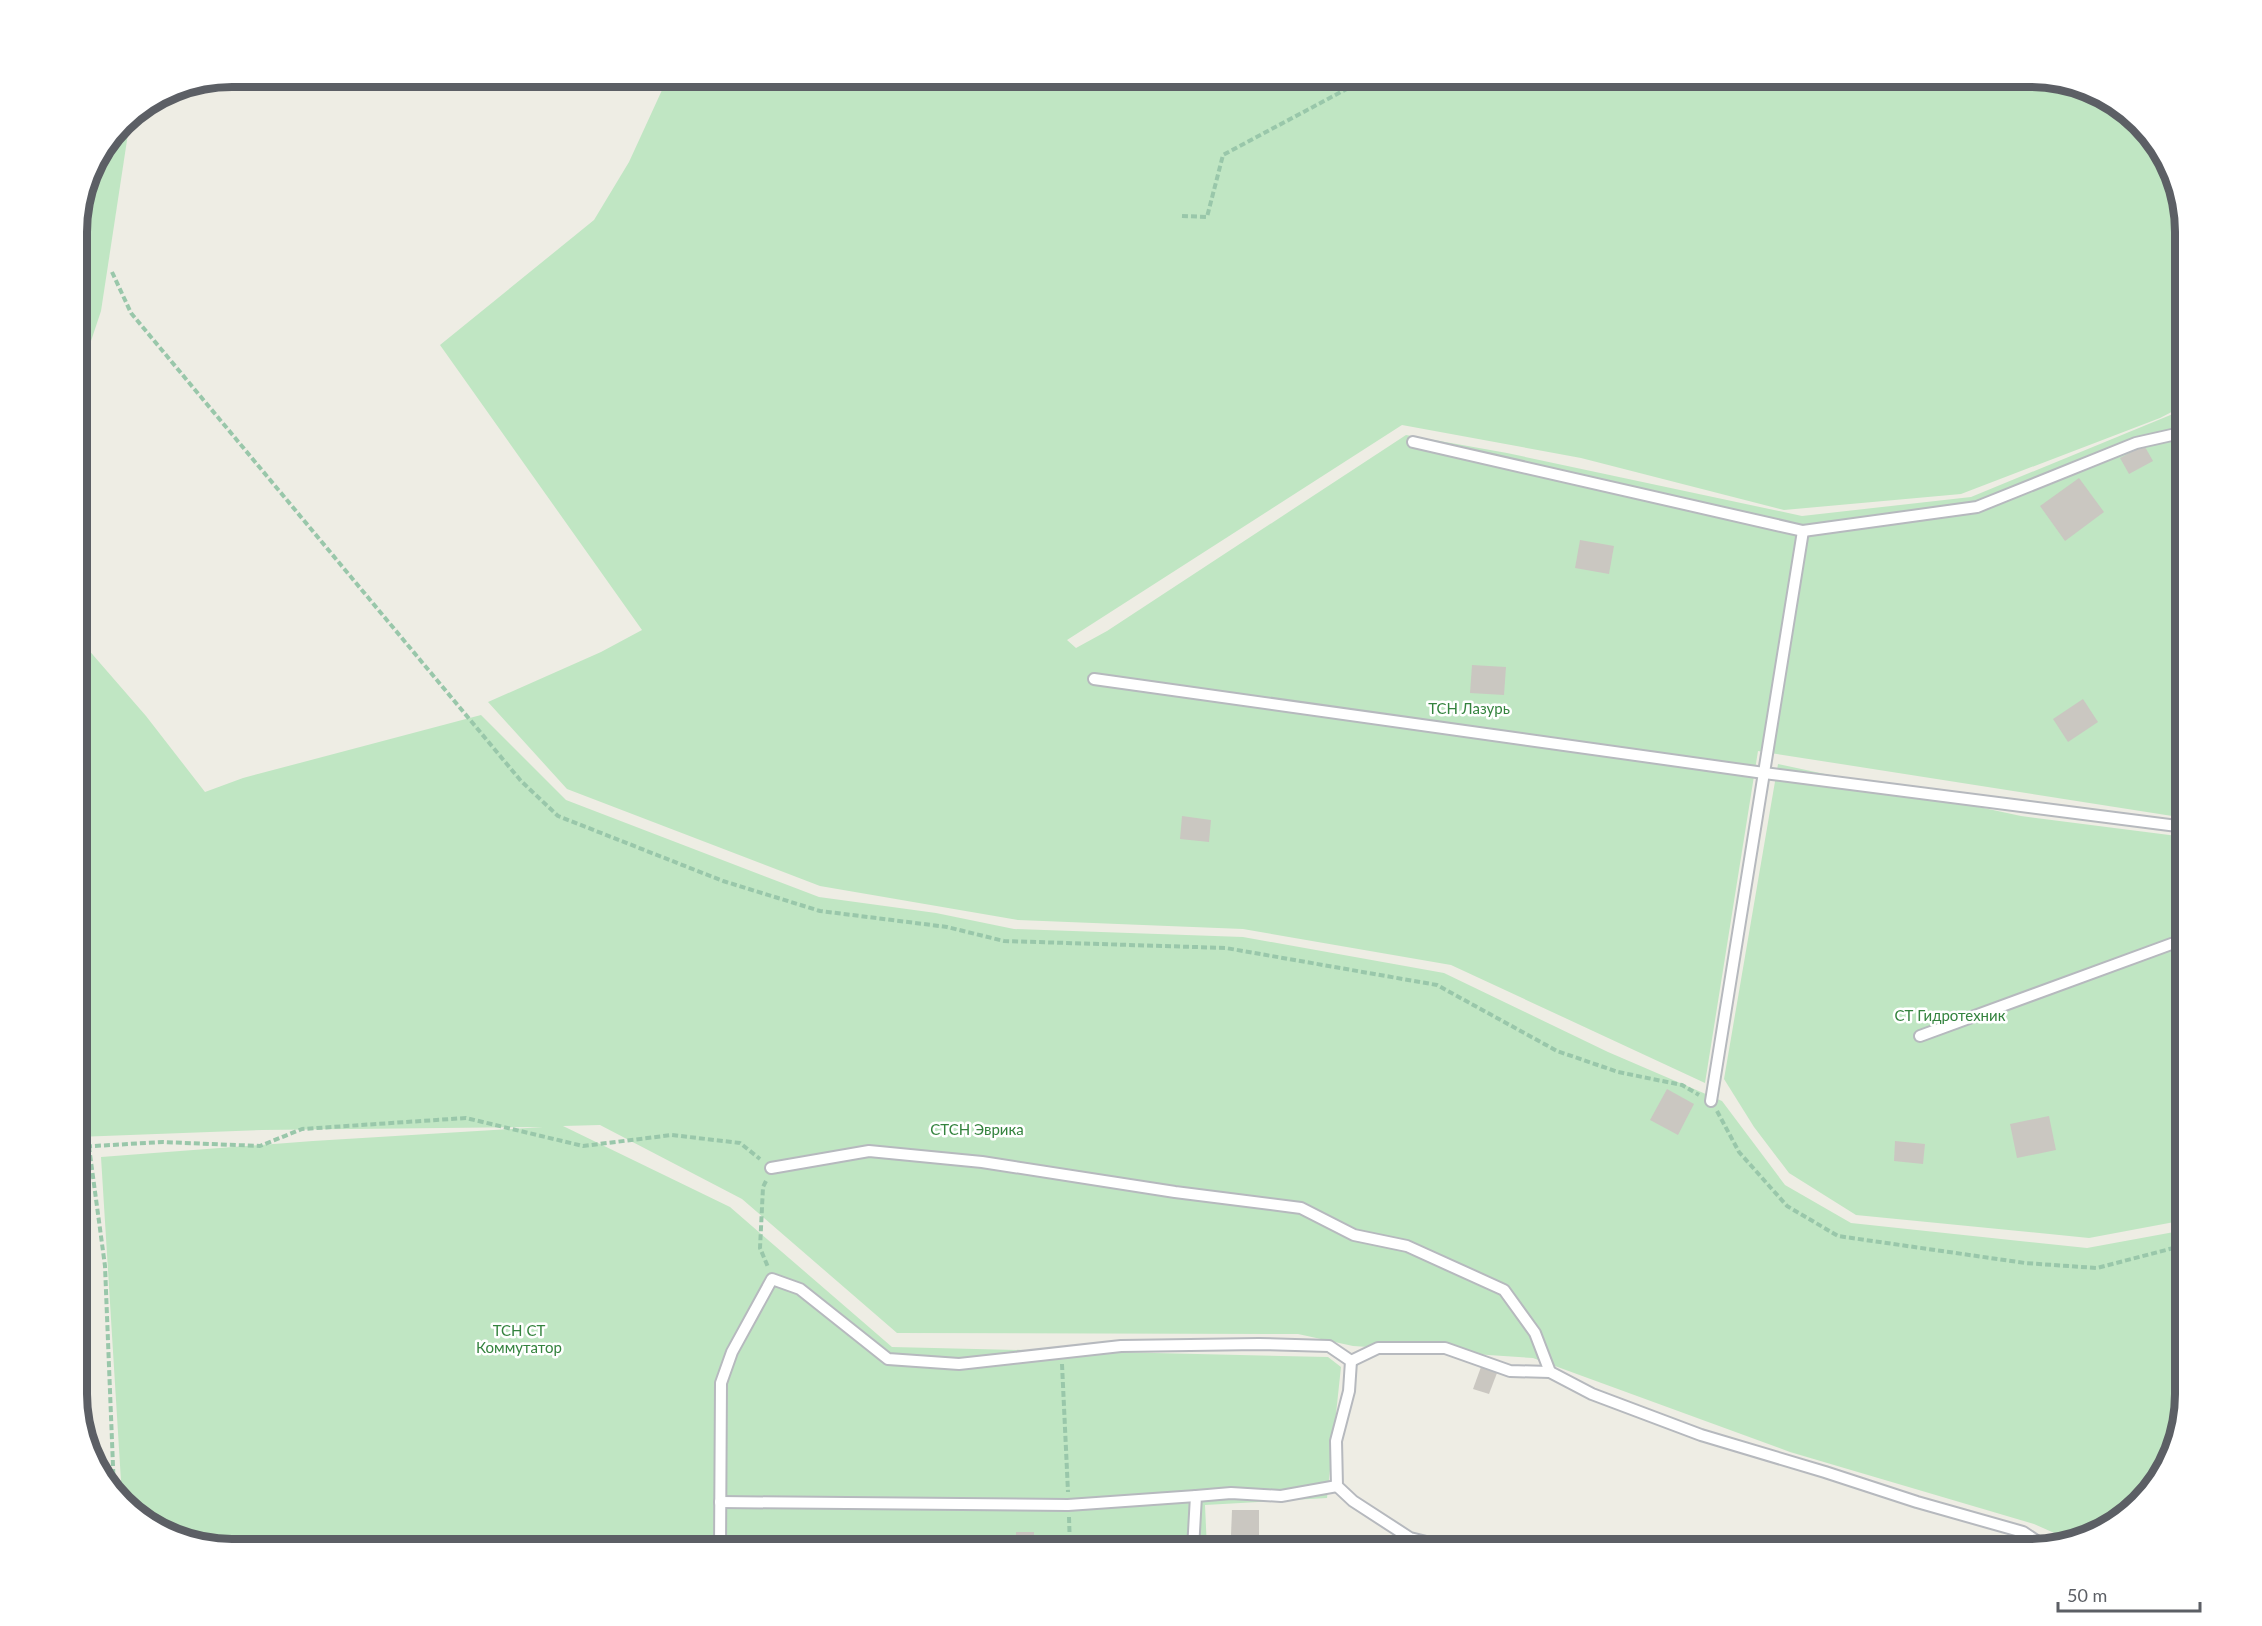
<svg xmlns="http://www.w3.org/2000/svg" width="2262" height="1626" font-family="Lato,sans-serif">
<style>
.green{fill:#c0e6c3}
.building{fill:#cac7c1}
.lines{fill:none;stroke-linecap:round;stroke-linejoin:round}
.lane-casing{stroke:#b6b9be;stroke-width:14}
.path{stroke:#99c7aa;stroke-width:4;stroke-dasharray:6 3;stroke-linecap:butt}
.lane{stroke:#fff;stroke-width:10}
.labels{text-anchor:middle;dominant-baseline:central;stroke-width:5;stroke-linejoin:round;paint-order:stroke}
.park-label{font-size:15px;fill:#34833e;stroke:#fff}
.rim{fill:none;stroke:#5c5f65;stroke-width:8}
</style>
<rect width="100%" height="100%" fill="#eeede4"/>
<g class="green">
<path d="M668,77H2030L2080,85L2124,108L2169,163L2185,232V405L2160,418L1961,494L1784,510L1581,458L1402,425L1067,640L1076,648L1107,631L1406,435L1507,453L1802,516L1971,497L2185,409V818L1758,751L1705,1083L1451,965L1243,929L1018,920L820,886L567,789L488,702L601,652L642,630L440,345L594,220L629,162Z"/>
<path d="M131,114L101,311L77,383V222L92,164Z"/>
<path d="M77,626L80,640L146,716L205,792L243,778L481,715L566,800L819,897L936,913L1014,929L1243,937L1444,973L1608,1052L1722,1101L1785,1185L1851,1223L2087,1248L2185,1230V1394L2177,1444L2154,1488L2099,1533L2070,1540L2034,1524L1790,1452L1533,1358L1353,1346L1298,1334L897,1333L742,1199L600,1125L563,1126L730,1207L892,1347L1328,1357L1341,1367L1327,1498L1205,1505L1207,1549H232L182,1541L138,1518L125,1503L121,1481L101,1157L313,1141L543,1127L262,1130L77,1137Z"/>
<path d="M1778,764L2021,816L2185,837V1220L2089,1238L1856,1215L1789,1173L1754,1127L1724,1079Z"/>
<path d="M90,1155L77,1352V1156Z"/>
</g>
<g class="building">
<path d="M2144,445L2153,461L2129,474L2120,458Z"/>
<path d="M2079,478L2104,512L2065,541L2040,506Z"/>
<path d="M1580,540L1614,546L1609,574L1575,568Z"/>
<path d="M1472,665L1506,667L1504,695L1470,693Z"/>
<path d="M2083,699L2098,722L2068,742L2053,719Z"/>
<path d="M1182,816L1211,820L1209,842L1180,839Z"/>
<path d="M1667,1089L1694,1104L1678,1135L1650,1120Z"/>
<path d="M2049,1116L2056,1150L2017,1158L2010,1124Z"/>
<path d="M1895,1141L1925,1144L1923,1164L1894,1161Z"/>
<path d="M1481,1367L1497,1373L1489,1394L1473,1389Z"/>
<path d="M1232,1510H1259V1536L1231,1535Z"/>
<path d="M1016,1532H1034V1539L1043,1538V1549H1016Z"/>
</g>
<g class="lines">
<g class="lane-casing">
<g id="lane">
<path d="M1413,442L1803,531L1977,507L2136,443L2185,432"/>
<path d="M1094,679L1764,773L2185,827"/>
<path d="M1920,1036L2185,939"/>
<path d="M1711,1101L1803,531"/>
<path d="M771,1168L869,1151L982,1162L1175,1192L1301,1208L1354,1235L1407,1246L1504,1290L1535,1333L1550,1372"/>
<path d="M1351,1361L1378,1348H1445L1510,1371L1550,1372L1592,1394L1701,1435L1825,1472L1917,1502L2023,1532L2044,1546"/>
<path d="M720,1502L1068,1505L1196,1496"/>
<path d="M720,1549L721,1383L732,1352L772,1279L800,1289L888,1359L959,1364L1121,1346L1259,1344L1329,1346L1351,1361L1349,1391L1336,1441L1337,1486L1353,1501L1410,1538L1455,1549"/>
<path d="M1193,1549L1196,1496L1231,1493L1281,1496L1337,1486"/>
</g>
</g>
<g class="path">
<path d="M1182,216L1207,217L1223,155L1369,77"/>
<path d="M112,272L131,313L521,781L558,816L723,881L820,911L947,927L1004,941L1226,948L1437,985L1557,1051L1618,1072L1682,1085L1699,1095"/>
<path d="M1717,1111L1739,1152L1787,1206L1838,1236L2025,1263L2097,1268L2185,1245"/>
<path d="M77,1122L89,1147L105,1266L114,1491"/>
<path d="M77,1147L163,1142L260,1146L302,1129L466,1118L583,1146L672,1135L740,1143L760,1159"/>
<path d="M766,1181L763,1187L760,1248L768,1267"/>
<path d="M1062,1364L1068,1492"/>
<path d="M1069,1517L1070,1549"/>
</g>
<use href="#lane" class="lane"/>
</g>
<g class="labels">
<g class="park-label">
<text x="1469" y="708">ТСН Лазурь</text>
<text x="1950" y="1015">СТ Гидротехник</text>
<text x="977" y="1129">СТСН Эврика</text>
<text x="519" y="1330">ТСН СТ<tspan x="519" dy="17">Коммутатор</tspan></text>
</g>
</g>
<path d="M0 0H2262V1626H0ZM232 87H2030A145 145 0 0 1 2175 232V1394A145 145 0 0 1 2030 1539H232A145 145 0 0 1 87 1394V232A145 145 0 0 1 232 87Z" fill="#fff" fill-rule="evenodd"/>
<path class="rim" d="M232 87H2030A145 145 0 0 1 2175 232V1394A145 145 0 0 1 2030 1539H232A145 145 0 0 1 87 1394V232A145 145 0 0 1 232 87Z"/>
<path d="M2058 1602v9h142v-9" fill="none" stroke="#5c5f65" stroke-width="3"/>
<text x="2067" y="1602" font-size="18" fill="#5c5f65" stroke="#ffffff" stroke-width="4.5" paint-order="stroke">50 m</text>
</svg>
